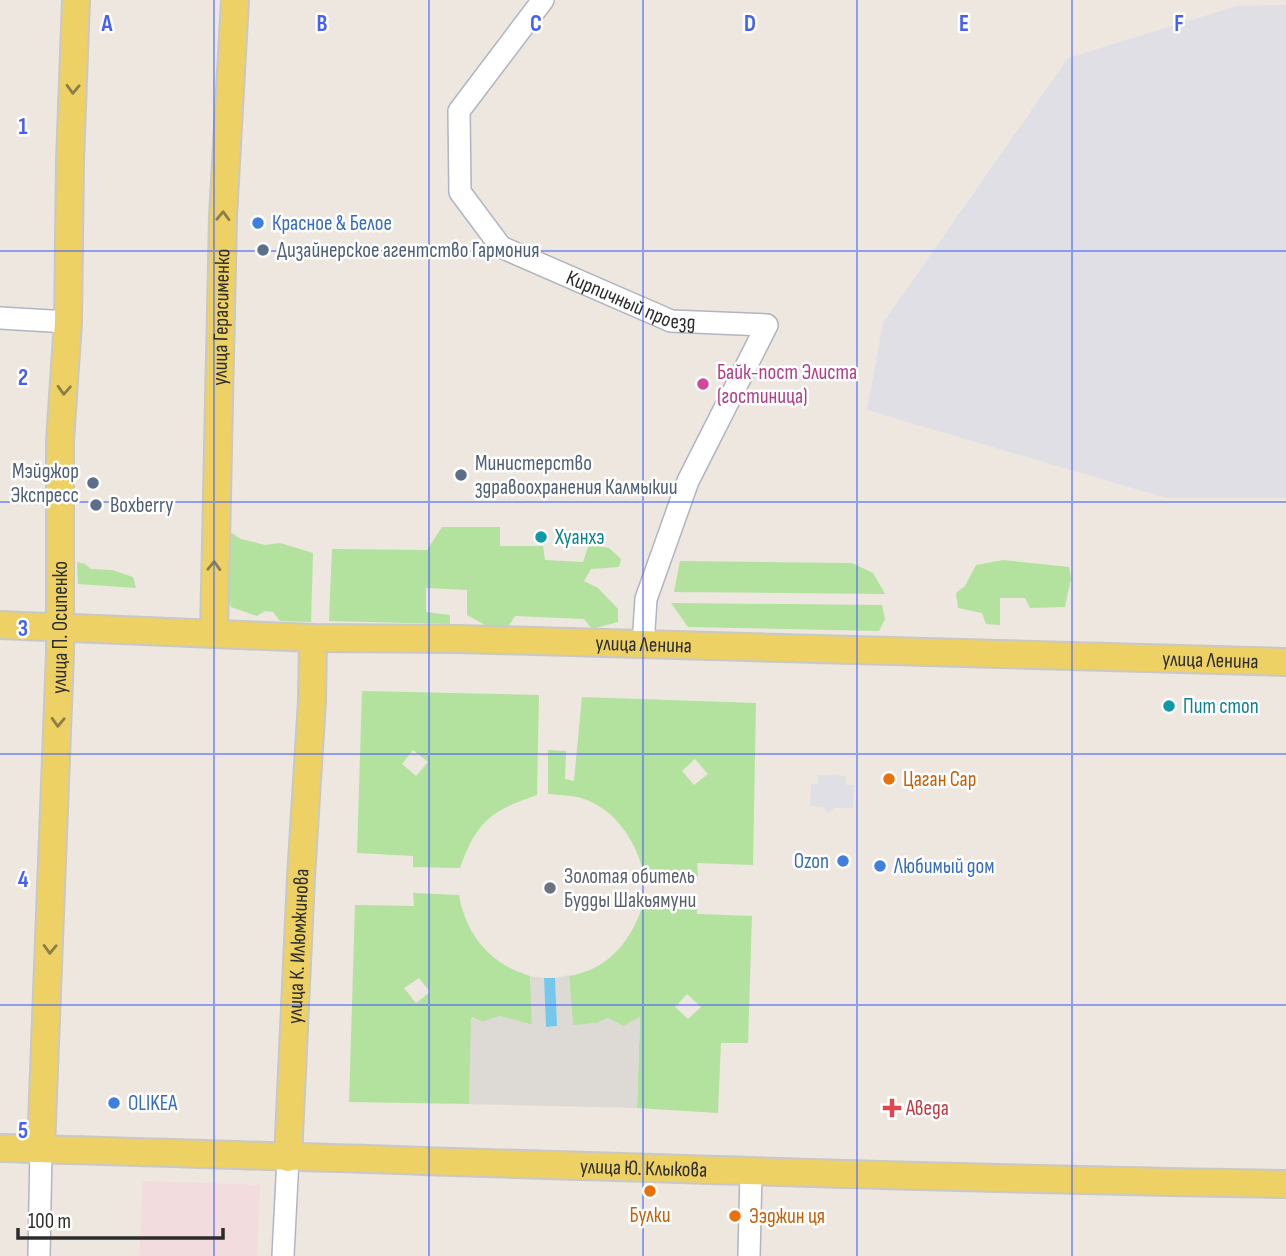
<svg xmlns="http://www.w3.org/2000/svg" width="1286" height="1256" font-family="'Sofia Sans Condensed',sans-serif">
<style>
.industrial{fill:#e1dfe6}
.medical{fill:#f3dcdd}
.green{fill:#b2e29d;fill-rule:evenodd}
.plaza{fill:#dddad5}
.water{fill:#75c8eb}
.lines{fill:none;stroke-linecap:round;stroke-linejoin:round}
.minor-casing{stroke:#b2b4bf;stroke-width:24}
.major-casing{stroke:#c8c8c8;stroke-width:30}
.minor{stroke:#fff;stroke-width:21}
.major{stroke:#edd164;stroke-width:26}
.oneway{stroke:#8c7e48}
.grid{fill:none;stroke:#4460f5;stroke-width:2;stroke-opacity:0.55}
.shop-dot{fill:#3f7fe0;stroke:#fff;stroke-width:2.5}
.service-dot{fill:#5c6f8a;stroke:#fff;stroke-width:2.5}
.hotel-dot{fill:#d1479c;stroke:#fff;stroke-width:2.5}
.culture-dot{fill:#0f9aa8;stroke:#fff;stroke-width:2.5}
.food-dot{fill:#e8710a;stroke:#fff;stroke-width:2.5}
.worship-dot{fill:#6b7280;stroke:#fff;stroke-width:2.5}
.health-dot{fill:#e0444e;stroke:#fff;stroke-width:2.5}
.labels{text-anchor:middle;dominant-baseline:central;stroke-width:5;stroke-linejoin:round;paint-order:stroke}
.shop-label{font-size:21px;fill:#366cbe;stroke:#fff;text-anchor:start}
.service-label{font-size:21px;fill:#4e5e75;stroke:#fff;text-anchor:start}
.street-label{font-size:21px;fill:#2c2c2c;stroke:#fff}
.hotel-label{font-size:21px;fill:#b23c85;stroke:#fff;text-anchor:start}
.culture-label{font-size:21px;fill:#0d838f;stroke:#fff;text-anchor:start}
.food-label{font-size:21px;fill:#c56008;stroke:#fff;text-anchor:start}
.worship-label{font-size:21px;fill:#5b616d;stroke:#fff;text-anchor:start}
.health-label{font-size:21px;fill:#be3a42;stroke:#fff;text-anchor:start}
.grid-label{font-size:23px;text-anchor:middle;font-weight:bold;fill:#4460f5;stroke:#fff;stroke-width:5;stroke-linejoin:round;paint-order:stroke}
</style>
<rect width="100%" height="100%" fill="#ede7df"/>
<g class="industrial">
<path d="M1286,5V498H1166L867,410L883,323L1068,58L1237,6Z"/>
<path d="M818,775L846,776V785H854L853,808H834L829,813L823,807L810,806L811,784H818Z"/>
</g>
<path class="medical" d="M143,1181L260,1185L257,1256H139Z"/>
<g class="green">
<path d="M442,527H500V546H543L545,560L583,562L589,544L609,548L621,559L619,567L591,569L584,581L598,588L618,609V622L592,629L584,619L515,616L508,627L487,626L467,615V590L426,588V612L450,615V624L329,621L332,549L427,550Z"/>
<path d="M227,530L241,539L265,545L280,543L313,553L311,622L280,621L273,612L265,611L257,616L231,607L223,585Z"/>
<path d="M1003,560L1069,567L1071,578L1065,607L1030,608L1025,598H1000V625L986,624L982,613L958,608L956,593L965,586L976,565Z"/>
<path d="M680,561L852,563L873,573L885,594L674,592Z"/>
<path d="M77,562L85,564L91,569L112,570L133,577L136,588L78,584Z"/>
<path d="M671,603L882,605L885,619L879,631L688,627Z"/>
<path d="M362,691L539,695L537,795C490,811 477,821 460,868L413,867V856L357,853ZM413,750L428,762L416,776L402,764Z"/>
<path d="M582,697L756,703L753,865L697,863L698,876L644,873C635,840 616,809 581,798C571,795 558,795 548,794V750L566,751L565,779L574,781ZM695,759L708,774L694,785L682,771Z"/>
<path d="M413,893L459,895C466,935 490,964 530,976L533,1025L500,1016L482,1022L472,1017L469,1104L349,1102L355,905L414,906ZM419,978L430,992L416,1003L404,988Z"/>
<path d="M644,901L697,904V914L752,916L748,1043H721L718,1113L637,1108L640,1018L623,1026L608,1018L597,1023L573,1026L569,976C610,969 633,939 644,901ZM687,994L701,1007L688,1019L675,1007Z"/>
</g>
<path class="plaza" d="M569,975L573,1025L597,1023L608,1018L623,1026L640,1017L637,1108L469,1104L471,1017L482,1022L499,1016L532,1025L530,976L544,978L546,1027L556,1026L555,978Z"/>
<path class="water" d="M544,978H555L557,1026L546,1027Z"/>
<g class="lines">
<g class="minor-casing">
<g id="minor">
<path id="s1" d="M543,0L459,111L460,192L501,247L671,321L767,325L688,481L646,599L643,645"/>
<path d="M0,318L68,322"/>
<path d="M39,1256L41,1149"/>
<path d="M283,1256L288,1158"/>
<path d="M749,1256L751,1172"/>
</g>
</g>
<g class="major-casing">
<g id="major">
<path id="s2" d="M0,625L313,638L459,639L1286,662"/>
<path id="s3" d="M214,634L223,217L235,0"/>
<path id="s4" d="M0,1148C429,1160 857,1177 1286,1184"/>
<path id="s5" d="M41,1149L60,653V441L68,322L70,161L76,0"/>
<path id="s6" d="M288,1158L301,877L312,701L313,638"/>
</g>
</g>
<use href="#minor" class="minor"/>
<use href="#major" class="major"/>
</g>
<defs><path id="oneway-chevron" d="M-2-3.5L2.5 0L-2 3.5" fill="none" stroke-width="1.6" stroke-linecap="round" stroke-linejoin="round" transform="scale(1.75)"/></defs>
<g class="oneway">
<use href="#oneway-chevron" transform="translate(73 89) rotate(92)"/>
<use href="#oneway-chevron" transform="translate(223 216) rotate(-88)"/>
<use href="#oneway-chevron" transform="translate(64 390) rotate(93)"/>
<use href="#oneway-chevron" transform="translate(214 566) rotate(-88)"/>
<use href="#oneway-chevron" transform="translate(58 722) rotate(92)"/>
<use href="#oneway-chevron" transform="translate(50 949) rotate(92)"/>
</g>
<path class="grid" d="M214,0V1256M429,0V1256M643,0V1256M857,0V1256M1072,0V1256M0,251H1286M0,502H1286M0,754H1286M0,1005H1286"/>
<g class="shop-dot">
<circle cx="258" cy="223" r="7"/>
<circle cx="843" cy="861" r="7"/>
<circle cx="880" cy="866" r="7"/>
<circle cx="114" cy="1103" r="7"/>
</g>
<g class="service-dot">
<circle cx="263" cy="250" r="7"/>
<circle cx="461" cy="475" r="7"/>
<circle cx="93" cy="483" r="7"/>
<circle cx="96" cy="505" r="7"/>
</g>
<circle class="hotel-dot" cx="703" cy="384" r="7"/>
<g class="culture-dot">
<circle cx="541" cy="537" r="7"/>
<circle cx="1169" cy="706" r="7"/>
</g>
<g class="food-dot">
<circle cx="889" cy="779" r="7"/>
<circle cx="650" cy="1191" r="7"/>
<circle cx="735" cy="1216" r="7"/>
</g>
<circle class="worship-dot" cx="550" cy="888" r="7"/>
<path class="health-dot" d="M888.5 1097.5h7v7h7v7h-7v7h-7v-7h-7v-7h7z"/>
<g class="labels">
<g class="shop-label">
<text x="272" y="223">Красное &amp; Белое</text>
<text x="829" y="861" text-anchor="end">Ozon</text>
<text x="894" y="866">Любимый дом</text>
<text x="128" y="1103">OLIKEA</text>
</g>
<g class="service-label">
<text x="277" y="250">Дизайнерское агентство Гармония</text>
<text x="475" y="463">Министерство<tspan x="475" dy="24">здравоохранения Калмыкии</tspan></text>
<text x="79" y="471" text-anchor="end">Мэйджор<tspan x="79" dy="24">Экспресс</tspan></text>
<text x="110" y="505">Boxberry</text>
</g>
<g class="street-label">
<text stroke="none"><textPath href="#s1" startOffset="430">Кирпичный проезд</textPath></text>
<text stroke="none"><textPath href="#s3" startOffset="317">улица Герасименко</textPath></text>
<text stroke="none"><textPath href="#s5" startOffset="522">улица П. Осипенко</textPath></text>
<text stroke="none"><textPath href="#s2" startOffset="644">улица Ленина</textPath></text>
<text stroke="none"><textPath href="#s2" startOffset="1211">улица Ленина</textPath></text>
<text stroke="none"><textPath href="#s6" startOffset="212">улица К. Илюмжинова</textPath></text>
<text stroke="none"><textPath href="#s4" startOffset="644">улица Ю. Клыкова</textPath></text>
</g>
<g class="hotel-label">
<text x="717" y="372">Байк-пост Элиста<tspan x="717" dy="24">(гостиница)</tspan></text>
</g>
<g class="culture-label">
<text x="555" y="537">Хуанхэ</text>
<text x="1183" y="706">Пит стоп</text>
</g>
<g class="food-label">
<text x="903" y="779">Цаган Сар</text>
<text x="650" y="1215" text-anchor="middle">Булки</text>
<text x="749" y="1216">Ээджин ця</text>
</g>
<g class="worship-label">
<text x="564" y="876">Золотая обитель<tspan x="564" dy="24">Будды Шакьямуни</tspan></text>
</g>
<g class="health-label">
<text x="906" y="1108">Аведа</text>
</g>
</g>
<g class="grid-label">
<text x="107" y="31">A</text>
<text x="322" y="31">B</text>
<text x="536" y="31">C</text>
<text x="750" y="31">D</text>
<text x="964" y="31">E</text>
<text x="1179" y="31">F</text>
<text x="23" y="134">1</text>
<text x="23" y="385">2</text>
<text x="23" y="636">3</text>
<text x="23" y="887">4</text>
<text x="23" y="1138">5</text>
</g>
<path d="M18 1228v10h205v-10" fill="none" stroke="#2c2c2c" stroke-width="3.5"/>
<text x="28" y="1228" font-size="21" fill="#2c2c2c" stroke="#ffffff" stroke-width="5" paint-order="stroke">100 m</text>
</svg>
